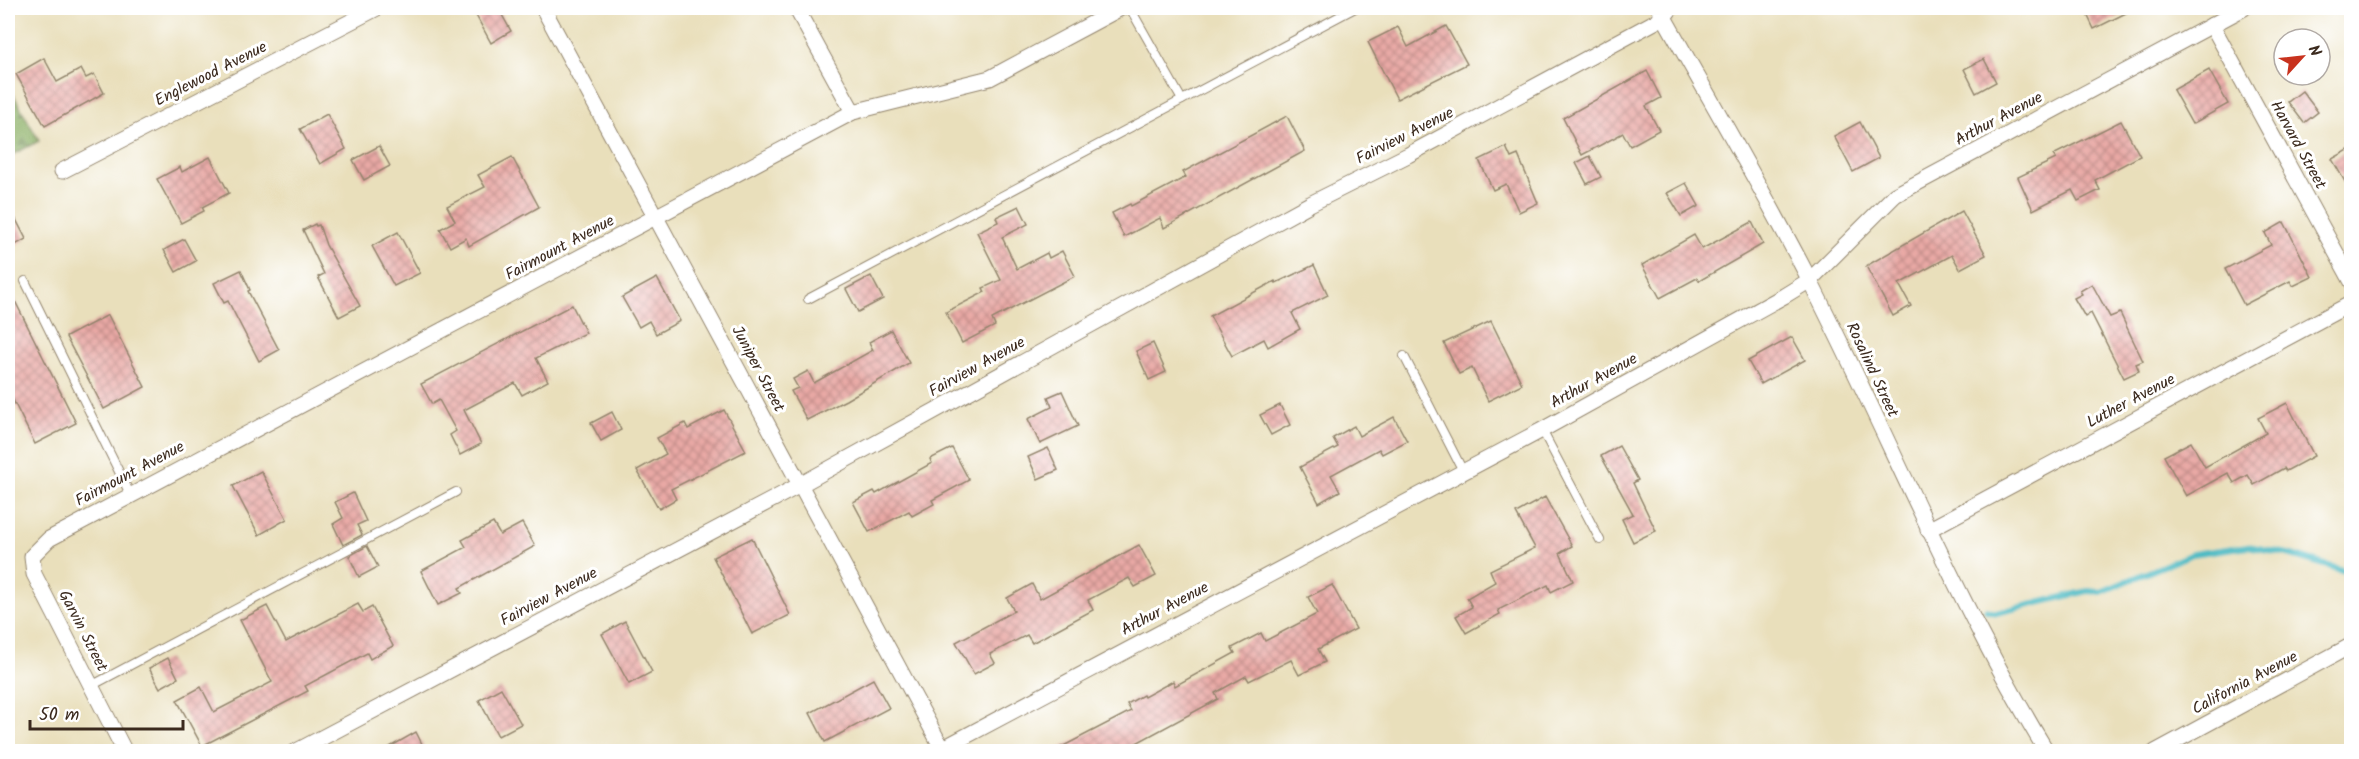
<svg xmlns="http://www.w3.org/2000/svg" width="2359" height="759" font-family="Kalam,sans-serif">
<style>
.forest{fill:url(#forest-firs);stroke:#626c41;stroke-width:1.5}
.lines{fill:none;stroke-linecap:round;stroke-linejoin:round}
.stream{stroke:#4bb9c2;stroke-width:6}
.building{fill:url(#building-cross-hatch)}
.service-casing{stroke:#92846c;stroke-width:10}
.minor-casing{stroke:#92846c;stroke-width:17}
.service{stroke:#fff;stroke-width:8}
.minor{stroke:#fff;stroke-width:15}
.labels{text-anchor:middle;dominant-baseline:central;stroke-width:6;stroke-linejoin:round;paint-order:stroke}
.street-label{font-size:16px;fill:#3b2a1e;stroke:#fff}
</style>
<defs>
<pattern id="forest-firs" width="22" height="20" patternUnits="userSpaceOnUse" patternTransform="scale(1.5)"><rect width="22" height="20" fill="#8aaf64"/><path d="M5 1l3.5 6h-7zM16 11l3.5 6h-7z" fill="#728f52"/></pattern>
<pattern id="building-cross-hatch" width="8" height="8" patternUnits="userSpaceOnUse" patternTransform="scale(1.5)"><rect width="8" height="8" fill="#e9a9a5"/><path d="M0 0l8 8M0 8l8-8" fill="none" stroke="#be8a86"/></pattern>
</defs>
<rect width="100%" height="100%" fill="#fff"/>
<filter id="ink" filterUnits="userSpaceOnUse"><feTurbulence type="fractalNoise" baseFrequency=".0167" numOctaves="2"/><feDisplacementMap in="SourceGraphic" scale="12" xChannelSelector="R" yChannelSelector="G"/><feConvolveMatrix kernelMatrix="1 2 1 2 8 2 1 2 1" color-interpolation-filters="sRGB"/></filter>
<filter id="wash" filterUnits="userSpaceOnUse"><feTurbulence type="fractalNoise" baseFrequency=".008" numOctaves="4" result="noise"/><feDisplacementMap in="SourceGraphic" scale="24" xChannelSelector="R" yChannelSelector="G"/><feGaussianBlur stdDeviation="1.35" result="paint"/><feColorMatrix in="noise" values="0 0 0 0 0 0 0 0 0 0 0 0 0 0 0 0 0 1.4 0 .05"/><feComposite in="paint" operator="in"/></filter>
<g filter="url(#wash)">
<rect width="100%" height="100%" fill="#e9dfbb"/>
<path class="forest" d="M8,85L39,141L8,157Z"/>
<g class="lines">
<path class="stream" d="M1986,610L1996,613L2088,591L2101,592L2192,554L2248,546L2288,554L2352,573"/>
</g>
<g id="blocks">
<g class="building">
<path d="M472,8H498L511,31L491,43Z"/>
<path d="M2084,8H2136L2094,29Z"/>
<path d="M1446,26L1467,64L1397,99L1368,42L1398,27L1408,47Z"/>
<path d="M44,58L57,82L81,69L86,78L94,74L104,93L45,126L16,74Z"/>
<path d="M1984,59L1996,82L1976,93L1964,69Z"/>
<path d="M2209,70L2228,104L2192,124L2173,90Z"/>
<path d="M1647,71L1661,98L1646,106L1659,130L1630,146L1623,133L1582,155L1563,118Z"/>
<path d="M2302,91L2318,112L2304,123L2288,102Z"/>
<path d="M327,114L346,149L320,164L300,129Z"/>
<path d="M1287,116L1305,151L1164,228L1160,218L1124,237L1112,213L1130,204L1131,206L1186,177L1183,172Z"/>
<path d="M2121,121L2140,156L2095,180L2100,190L2078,201L2072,190L2033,210L2018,177L2056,159L2053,155Z"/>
<path d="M1860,122L1879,158L1853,172L1834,136Z"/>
<path d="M379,146L390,166L364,180L353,160Z"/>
<path d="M1506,147L1511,158L1518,155L1538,203L1519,212L1506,184L1493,190L1479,160Z"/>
<path d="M2352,148V194L2332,159Z"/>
<path d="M1590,156L1601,177L1587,184L1576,163Z"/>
<path d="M210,157L229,193L202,207L204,211L181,223L157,179L180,167L182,172Z"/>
<path d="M512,157L539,207L469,246L466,238L450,247L440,229L455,221L447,206L485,187L478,175Z"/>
<path d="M1686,183L1699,206L1681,216L1667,193Z"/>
<path d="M8,204L26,239L8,249Z"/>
<path d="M1019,206L1028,224L1002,237L1017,269L1047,253L1049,258L1062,251L1075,276L992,319L995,326L962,343L946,312L985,292L983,288L1001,280L977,232L998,222L996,217Z"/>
<path d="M1962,211L1986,255L1960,269L1952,255L1899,284L1911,306L1893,316L1866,266Z"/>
<path d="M1752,222L1763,244L1699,281L1697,278L1660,298L1642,265L1694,235L1702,249Z"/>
<path d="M2284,222L2312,277L2293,286L2290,281L2244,305L2225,269L2271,245L2265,233Z"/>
<path d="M315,224L316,226L319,225L326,245L360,306L339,317L318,277L324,274L303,230Z"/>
<path d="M398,232L420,273L394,286L372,246Z"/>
<path d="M184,239L196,261L176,272L164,250Z"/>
<path d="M1314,265L1328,295L1292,313L1300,329L1268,347L1264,339L1232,356L1210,316L1275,281L1276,283Z"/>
<path d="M241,270L250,290L248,291L279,350L259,361L228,301L224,303L214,283Z"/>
<path d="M871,276L883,299L858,312L846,289Z"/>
<path d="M657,278L680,321L656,334L649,321L639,327L622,297Z"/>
<path d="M2092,284L2110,317L2120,313L2143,361L2136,364L2139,371L2124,378L2091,313L2085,317L2074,298L2082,294L2080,291Z"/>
<path d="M8,287L76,423L35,444L8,390Z"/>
<path d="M572,305L586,333L536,358L548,381L522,395L515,383L464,410L481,444L460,455L450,435L456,431L439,400L432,404L421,384Z"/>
<path d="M108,315L145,387L104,409L66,337Z"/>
<path d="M1491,321L1522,384L1488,401L1472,368L1459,374L1444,343Z"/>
<path d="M891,330L909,363L846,400L807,420L791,391L798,388L793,379L808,371L814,383L873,350L869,342Z"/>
<path d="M1792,337L1805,360L1761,384L1748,361Z"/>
<path d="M1153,343L1166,372L1149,380L1136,351Z"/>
<path d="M1062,391L1078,426L1040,444L1028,419L1052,407L1048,397Z"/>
<path d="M2287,403L2314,456L2286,471L2284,468L2254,485L2248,475L2234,483L2228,473L2186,496L2164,456L2191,442L2205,467L2266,433L2258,418Z"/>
<path d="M1280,405L1290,425L1271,435L1260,415Z"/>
<path d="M724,410L746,451L671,489L676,499L659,509L637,470L666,454L657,438L685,423L688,429Z"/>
<path d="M612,412L621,430L601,441L591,423Z"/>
<path d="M1394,417L1407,441L1382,454L1379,449L1331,475L1340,491L1319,503L1300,467L1338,447L1333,438L1354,426L1359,436Z"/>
<path d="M1619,446L1638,480L1633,483L1656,531L1633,542L1622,519L1633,514L1601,456Z"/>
<path d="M952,448L969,480L932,500L934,504L912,516L909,511L869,532L853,502L874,491L876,494L932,463L930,459Z"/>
<path d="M1048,448L1058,470L1038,479L1028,457Z"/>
<path d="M261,471L287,519L259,535L233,486Z"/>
<path d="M353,493L366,521L357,525L362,535L343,545L333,524L343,518L335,502Z"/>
<path d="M1545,497L1572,546L1560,553L1573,581L1551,592L1548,585L1498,610L1500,614L1466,633L1456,616L1472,607L1467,598L1495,582L1490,570L1535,548L1516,513Z"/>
<path d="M493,523L500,535L522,523L535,546L459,588L462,593L438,605L421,571L466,547L462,540Z"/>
<path d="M752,538L790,615L752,634L713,557Z"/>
<path d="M1139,545L1156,576L1135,587L1129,578L1088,600L1093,610L1032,643L1027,635L990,654L995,663L974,674L956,642L1014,611L1007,598L1032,584L1040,599Z"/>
<path d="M367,546L378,567L359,577L349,556Z"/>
<path d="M1332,585L1356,629L1318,649L1325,662L1299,675L1291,660L1249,681L1246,676L1215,693L1218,699L1120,752H1052L1131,711L1127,704L1143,695L1144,697L1173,681L1175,686L1235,653L1232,648L1261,633L1265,641L1317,614L1308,597Z"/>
<path d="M358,604L363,612L372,607L393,646L370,659L367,653L305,686L308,691L202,746L177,700L201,687L214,712L272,682L240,620L267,606L286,642Z"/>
<path d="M625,621L652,672L629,684L602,634Z"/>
<path d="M168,658L178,678L160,688L149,668Z"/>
<path d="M873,679L889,708L825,742L810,713Z"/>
<path d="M501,688L521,724L498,736L479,700Z"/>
<path d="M416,732L426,752H381Z"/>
</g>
</g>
</g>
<g filter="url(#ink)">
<use href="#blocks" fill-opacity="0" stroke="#92846c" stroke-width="1.5"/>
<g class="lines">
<g class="service-casing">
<g id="service">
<path d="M1130,8L1182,100"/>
<path d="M25,281L130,494"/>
<path d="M808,299L1355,8"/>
<path d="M1404,356L1463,471"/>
<path d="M1542,430L1600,540"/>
<path d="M91,686L456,492"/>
</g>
</g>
<g class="minor-casing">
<g id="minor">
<path d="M543,8L942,748"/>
<path d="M796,8L853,112"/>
<path d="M1660,10C1710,100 1763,189 1810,281C1890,438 1955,601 2047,752"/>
<path d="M2212,25L2352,282"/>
<path d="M62,171L377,8"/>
<path d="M1928,530L2352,303"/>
<path d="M125,752L34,574L32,556L49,539L853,112L990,78L1121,8"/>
<path d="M295,752L800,485L1310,204L1408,155L1664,17L1671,8"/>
<path d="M936,752L1542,430L1784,296L1810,280L1895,195L2244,8"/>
<path d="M2155,752L2352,645"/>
</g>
</g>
<use href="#service" class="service"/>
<use href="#minor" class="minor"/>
</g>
</g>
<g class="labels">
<g class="street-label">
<text transform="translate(211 74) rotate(-27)">Englewood Avenue</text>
<text transform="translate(1999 119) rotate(-28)">Arthur Avenue</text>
<text transform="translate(1405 136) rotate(-27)">Fairview Avenue</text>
<text transform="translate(2298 145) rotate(61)">Harvard Street</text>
<text transform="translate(560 248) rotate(-28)">Fairmount Avenue</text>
<text transform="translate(977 367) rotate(-29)">Fairview Avenue</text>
<text transform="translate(758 369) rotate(62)">Juniper Street</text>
<text transform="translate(1872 370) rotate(65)">Rosalind Street</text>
<text transform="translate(1594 381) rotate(-29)">Arthur Avenue</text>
<text transform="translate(2131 401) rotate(-28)">Luther Avenue</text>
<text transform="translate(130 474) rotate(-28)">Fairmount Avenue</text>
<text transform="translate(549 597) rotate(-28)">Fairview Avenue</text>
<text transform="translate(1165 609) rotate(-28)">Arthur Avenue</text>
<text transform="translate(83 631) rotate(63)">Garvin Street</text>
<text transform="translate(2245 683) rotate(-28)">California Avenue</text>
</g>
</g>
<rect width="2359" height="759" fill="none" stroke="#fff" stroke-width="30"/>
<g transform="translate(2302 57) rotate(63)"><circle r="28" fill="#ffffff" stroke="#b1aaa5" stroke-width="1.5"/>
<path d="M0-4.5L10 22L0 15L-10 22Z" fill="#c8321e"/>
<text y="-9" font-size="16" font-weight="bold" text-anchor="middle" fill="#3b2a1e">N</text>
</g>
<path d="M30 720v9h153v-9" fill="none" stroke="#3b2a1e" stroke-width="3"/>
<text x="39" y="720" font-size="18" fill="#3b2a1e" stroke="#ffffff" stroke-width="4.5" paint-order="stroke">50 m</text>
</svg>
